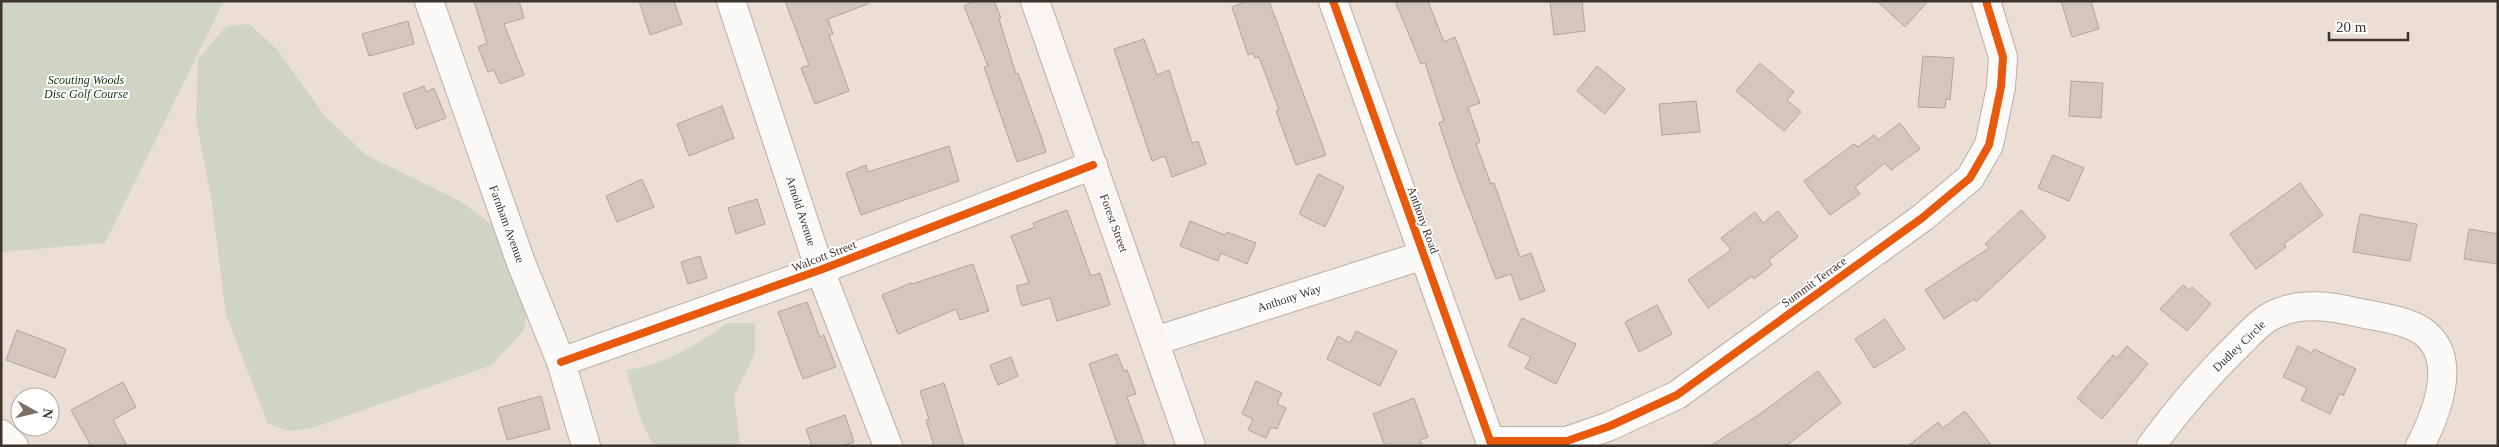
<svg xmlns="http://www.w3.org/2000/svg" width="2499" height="447" font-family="Georgia,serif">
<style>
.green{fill:#d0d4c4}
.building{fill:#d3c7bd;stroke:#aea59e}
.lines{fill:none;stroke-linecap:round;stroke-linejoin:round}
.street-casing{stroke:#b8afa6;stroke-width:30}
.secondary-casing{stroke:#b8afa6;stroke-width:30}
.street{stroke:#fcfaf9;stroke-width:28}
.secondary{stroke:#f9f5f3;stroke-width:28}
.cycleway-casing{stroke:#fff;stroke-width:11}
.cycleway{stroke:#e8590c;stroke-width:8}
.labels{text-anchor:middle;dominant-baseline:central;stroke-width:4;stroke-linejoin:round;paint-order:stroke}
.park-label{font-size:12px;font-style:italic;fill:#13370d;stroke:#fff}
.street-label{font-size:12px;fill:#3d342d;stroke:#fff}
</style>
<rect width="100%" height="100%" fill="#ebded4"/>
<g class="green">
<path d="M1,1H224L105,243L1,252Z"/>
<path d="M249,24L276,48L324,115L366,155L460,201L505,234L533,286L523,331L492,365L312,428L289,431L268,424L226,315L211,197L196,120L198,59L226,26Z"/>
<path d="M727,323H755V353L734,396L740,446H653L639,414L626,370C663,366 697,345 727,323Z"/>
</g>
<g class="building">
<path d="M474,1H519L524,18L504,24L524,75L500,84L494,70L488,72L478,47L487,43Z"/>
<path d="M639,1H674L682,24L650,35Z"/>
<path d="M785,1H868V4L828,19L833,34L829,35L849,91L815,104L801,68L809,65Z"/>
<path d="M975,1H994L1001,18L999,19L1016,74L1018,73L1042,139L1046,152L1017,162L984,67L988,66L964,6Z"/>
<path d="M1247,1H1269L1326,155L1296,165L1276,111L1279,110L1259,57L1255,58L1253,53L1248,55L1232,7Z"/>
<path d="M1395,1H1428L1444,42L1455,37L1480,103L1468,107L1480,142L1476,144L1491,184L1494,183L1520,257L1531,253L1545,291L1520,300L1511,274L1496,279L1456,174L1439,123L1444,121L1425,63L1421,64Z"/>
<path d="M1550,1H1582L1585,31L1554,35Z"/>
<path d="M1877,1H1928L1905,27Z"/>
<path d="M2061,1H2091L2099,29L2072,37Z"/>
<path d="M408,21L414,44L369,56L362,34Z"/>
<path d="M1144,39L1157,75L1169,70L1192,143L1198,141L1206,164L1172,177L1165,156L1152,161L1114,49Z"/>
<path d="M1923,56L1954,58L1950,100L1946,99L1945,108L1918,107Z"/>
<path d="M1760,63L1794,92L1787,100L1801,112L1784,131L1736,91Z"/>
<path d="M1597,66L1625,89L1605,114L1577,91Z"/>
<path d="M2071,81L2103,83L2101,118L2069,116Z"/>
<path d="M424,86L426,92L434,88L446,118L416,129L403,94Z"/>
<path d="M1696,101L1700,132L1662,135L1659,104Z"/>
<path d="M722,106L734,138L689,156L677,124Z"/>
<path d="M1900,123L1920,149L1891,170L1885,163L1855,187L1860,194L1830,215L1804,181L1854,144L1858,147L1874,135L1878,140Z"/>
<path d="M949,146L959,181L861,215L846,173L866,165L868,172Z"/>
<path d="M2053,155L2084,168L2069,201L2038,188Z"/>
<path d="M1318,174L1344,187L1325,227L1299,214Z"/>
<path d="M642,179L654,207L617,222L606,196Z"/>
<path d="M2300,183L2323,215L2284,244L2286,247L2256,269L2230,234Z"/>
<path d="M757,199L765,224L736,234L728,208Z"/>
<path d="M1067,210L1091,276L1100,273L1110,305L1057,321L1050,298L1022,306L1016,286L1029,283L1011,236L1035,227L1033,223Z"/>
<path d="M2021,210L2046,237L1976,302L1974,299L1944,319L1925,290L1989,248L1985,244Z"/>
<path d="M1778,211L1798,237L1769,260L1772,265L1754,279L1752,276L1708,308L1688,280L1731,250L1721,238L1755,212L1763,223Z"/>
<path d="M2360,214L2417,224L2410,261L2353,252Z"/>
<path d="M1190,221L1225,235L1227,232L1256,243L1247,264L1221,253L1218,261L1180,246Z"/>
<path d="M2469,229L2498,234V264L2464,259Z"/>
<path d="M700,256L707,278L688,284L681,262Z"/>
<path d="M973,264L989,311L960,320L956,309L898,334L882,295L911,283L912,284Z"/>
<path d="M2183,285L2189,290L2192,287L2211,304L2187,331L2160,309Z"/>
<path d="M807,302L820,337L824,335L836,367L803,379L778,312Z"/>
<path d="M1657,305L1672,334L1639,352L1625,322Z"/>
<path d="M1522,318L1576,344L1556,384L1525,368L1531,357L1508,346Z"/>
<path d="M1885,319L1905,349L1874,368L1855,339Z"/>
<path d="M17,330L66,349L55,378L6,360Z"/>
<path d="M1356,331L1397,351L1380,386L1327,359L1338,336L1350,343Z"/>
<path d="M2127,346L2148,364L2102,419L2077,398L2113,355L2117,358Z"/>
<path d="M2298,346L2312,353L2314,349L2356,369L2343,396L2340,393L2330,414L2301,400L2307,388L2283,377Z"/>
<path d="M1117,354L1124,371L1127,370L1136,394L1127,397L1145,446H1118L1089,364Z"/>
<path d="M1011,357L1018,376L998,385L990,365Z"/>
<path d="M1818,371L1841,403L1786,446H1710L1757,416Z"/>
<path d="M1256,381L1282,393L1277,404L1286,408L1277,429L1271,427L1266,438L1248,430L1253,419L1242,414Z"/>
<path d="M123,382L136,407L113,420L127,446H91L71,410Z"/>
<path d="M944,383L964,446H934L926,420L929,419L920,391Z"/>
<path d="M541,396L550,429L507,440L498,408Z"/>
<path d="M1414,398L1428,437L1420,440L1423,446H1385L1373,414Z"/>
<path d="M1965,411L1992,446H1908L1938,422L1943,428Z"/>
<path d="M845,415L854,442L842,446H812L806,429Z"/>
</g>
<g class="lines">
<g class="street-casing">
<g id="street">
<path d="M429,1L520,260L561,362L586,446"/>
<path d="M731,1L820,270L888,446"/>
<path d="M1333,1L1492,446"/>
<path d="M1155,341L1424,255"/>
<path d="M561,362L820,270L1093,165"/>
<path d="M1,434L14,446"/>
<path d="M1490,441H1567L1610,426L1677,395L1922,218L1970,178L1989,145L2001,87L2003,57L1986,1"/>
<path d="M2151,446C2178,409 2207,375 2240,343C2249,334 2260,322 2271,316C2299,301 2332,306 2360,313C2380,317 2405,320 2422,331C2460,357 2436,415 2420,446"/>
</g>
</g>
<g class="secondary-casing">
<path id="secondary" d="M1035,1L1191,446"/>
</g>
<use href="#street" class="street"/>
<use href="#secondary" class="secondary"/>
<g class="cycleway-casing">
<g id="cycleway">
<path d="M1333,1L1492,446"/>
<path d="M561,362L820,270L1093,165"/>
<path d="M1490,441H1567L1610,426L1677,395L1922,218L1970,178L1989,145L2001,87L2003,57L1986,1"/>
</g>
</g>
<use href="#cycleway" class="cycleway"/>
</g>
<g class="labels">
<g class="park-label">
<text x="86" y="80">Scouting Woods<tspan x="86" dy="14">Disc Golf Course</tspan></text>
</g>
<g class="street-label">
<text transform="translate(801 211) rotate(72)">Arnold Avenue</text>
<text transform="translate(1423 220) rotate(70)">Anthony Road</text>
<text transform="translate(1114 223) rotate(70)">Forest Street</text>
<text transform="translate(507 224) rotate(70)">Farnham Avenue</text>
<text transform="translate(824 256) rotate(-21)">Walcott Street</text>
<text transform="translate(1814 282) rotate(-36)">Summit Terrace</text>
<text transform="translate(1289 298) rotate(-18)">Anthony Way</text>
<text transform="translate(2239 346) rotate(-44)">Dudley Circle</text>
</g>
</g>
<rect width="2499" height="447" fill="none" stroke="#3d342d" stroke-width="5"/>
<g transform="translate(35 412) rotate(98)"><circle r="24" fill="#ffffff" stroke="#b1aeab"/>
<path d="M0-4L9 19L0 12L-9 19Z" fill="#7a7067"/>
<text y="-8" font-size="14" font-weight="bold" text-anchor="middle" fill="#3d342d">N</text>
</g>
<path d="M2329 32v8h79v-8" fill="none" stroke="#3d342d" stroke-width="2.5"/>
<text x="2336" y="32" font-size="15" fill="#3d342d" stroke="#ffffff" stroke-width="4" paint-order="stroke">20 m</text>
</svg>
